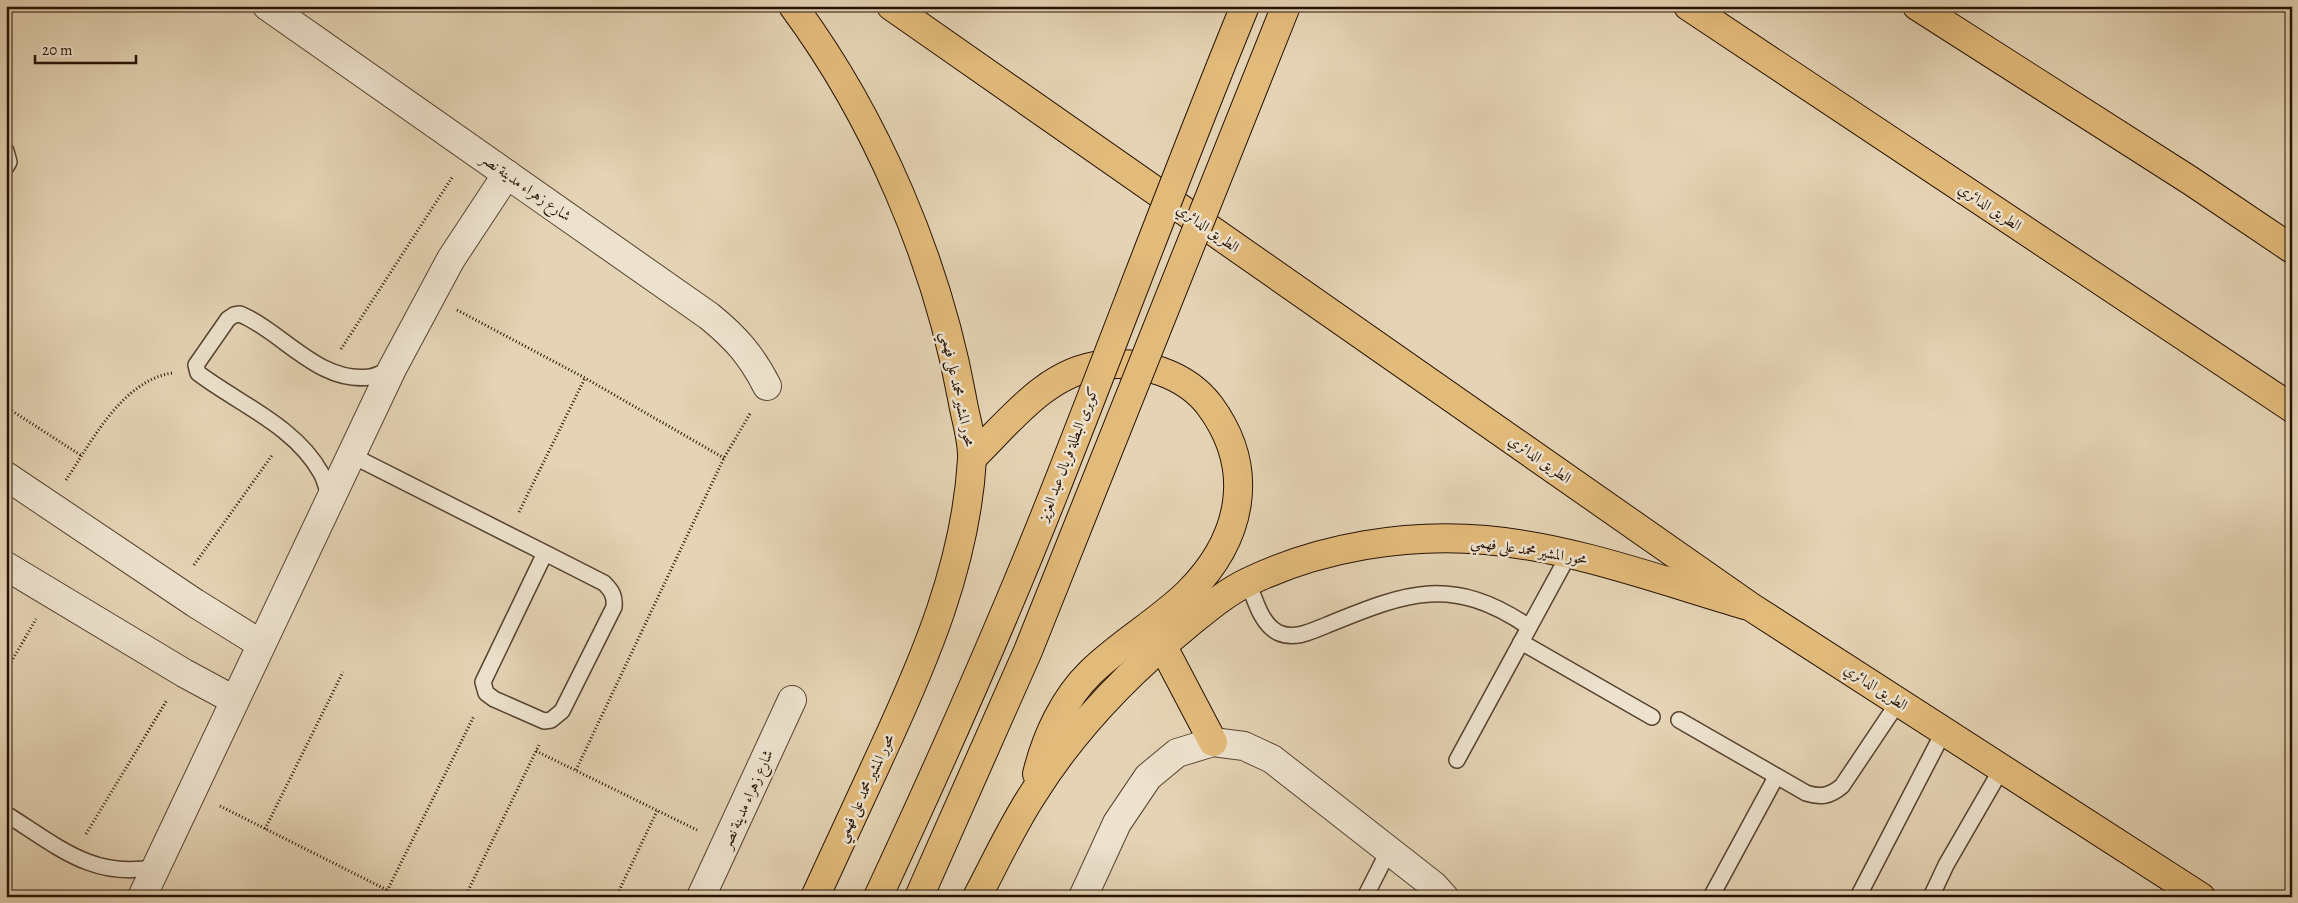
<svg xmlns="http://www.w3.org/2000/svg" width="2298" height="903" font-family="Alegreya,Amiri,serif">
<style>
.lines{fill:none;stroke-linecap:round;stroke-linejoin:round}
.service-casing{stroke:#56422f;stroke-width:18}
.minor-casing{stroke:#56422f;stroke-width:30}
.tertiary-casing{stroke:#56422f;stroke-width:30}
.primary-casing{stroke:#261203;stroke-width:30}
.trunk-casing{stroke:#261203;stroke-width:30}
.motorway-casing{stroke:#261203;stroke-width:30}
.path{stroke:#261203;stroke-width:3;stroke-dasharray:1 2.5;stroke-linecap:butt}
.service{stroke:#ede2ce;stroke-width:15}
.minor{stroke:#ede2ce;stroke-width:28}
.tertiary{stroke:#ede2ce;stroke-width:28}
.primary{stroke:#e2ba7a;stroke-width:28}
.trunk{stroke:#e2ba7a;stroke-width:28}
.motorway{stroke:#e2ba7a;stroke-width:28}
.primary-bridge-casing{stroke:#261203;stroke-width:30;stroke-linecap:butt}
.primary-bridge{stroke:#e2ba7a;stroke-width:28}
.labels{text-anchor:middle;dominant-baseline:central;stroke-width:5;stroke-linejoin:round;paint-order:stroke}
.street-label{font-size:15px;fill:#261203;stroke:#ede2ce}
</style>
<rect width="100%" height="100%" fill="#e4d3b4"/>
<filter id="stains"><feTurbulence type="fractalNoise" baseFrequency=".004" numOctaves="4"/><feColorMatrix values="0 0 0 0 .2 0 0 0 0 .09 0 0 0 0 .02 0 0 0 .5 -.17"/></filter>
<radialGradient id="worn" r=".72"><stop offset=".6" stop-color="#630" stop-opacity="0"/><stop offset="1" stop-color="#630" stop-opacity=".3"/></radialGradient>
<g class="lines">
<g class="service-casing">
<g id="service">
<path d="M6,151L9,162L6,167"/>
<path d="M351,455L545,553L483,682L486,693L494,699L544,721L551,720L562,711L614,607C615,596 612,591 604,583L545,553"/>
<path d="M330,498C327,490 325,480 321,473C295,426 239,404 198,373L196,365L228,319L234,315L240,314C283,332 319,384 370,377C377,376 385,371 392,369"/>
<path d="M1248,582C1255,599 1261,625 1279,633C1295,640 1312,631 1327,625C1406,593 1451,574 1529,627"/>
<path d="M1521,642L1652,717"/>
<path d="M1679,720L1806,793C1821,798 1830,796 1842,786L1899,701"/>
<path d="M1457,760L1569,554"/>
<path d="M6,814C56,845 93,880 155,867"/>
<path d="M1365,897L1389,850"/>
<path d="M1711,897L1776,777"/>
<path d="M1858,897L1944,731"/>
<path d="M1931,897L1946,865L2002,768"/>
</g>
</g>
<g class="minor-casing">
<g id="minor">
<path d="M267,6L709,316C736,338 751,355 767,386"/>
<path d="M6,476L195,603L261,644"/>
<path d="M6,566L184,673L234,700"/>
<path d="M701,897L792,700"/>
<path d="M1083,897L1117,823L1148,777L1177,753L1213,742L1244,746L1272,759L1433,885L1444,897"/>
</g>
</g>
<g class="tertiary-casing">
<path id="tertiary" d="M142,897L392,369L451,259L507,174"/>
</g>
<g class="primary-casing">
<g id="primary">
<path d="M793,6C876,118 937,261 962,398C965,417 973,440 972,459C966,564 925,659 882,752C859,801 837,849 815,897"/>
<path d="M973,457C1010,421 1047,371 1102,365C1141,360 1186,374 1210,406C1257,470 1242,539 1188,593C1158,622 1121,643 1091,672C1064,698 1046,737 1037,774"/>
<path d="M1162,645L1213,742"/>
<path d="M977,897C995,863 1012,826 1033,794C1073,730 1129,672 1187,625C1207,609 1225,593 1248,582C1320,547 1407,533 1486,540C1574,548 1660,580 1745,605"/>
</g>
</g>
<g class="trunk-casing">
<path id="trunk" d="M891,6L1751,607L2201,897"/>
</g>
<g class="motorway-casing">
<g id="motorway">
<path d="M1688,6L2292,408"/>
<path d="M1917,6L2191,181L2292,249"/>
</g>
</g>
<g class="path">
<path d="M457,310L585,378L724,458"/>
<path d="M341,349L453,176"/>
<path d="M6,407L82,456"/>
<path d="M66,480C92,441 122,381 172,373"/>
<path d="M519,512L585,378"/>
<path d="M194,565L273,454"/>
<path d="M6,613L11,605"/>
<path d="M6,671L36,619"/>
<path d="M536,751L697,830"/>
<path d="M576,770L724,458L751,412"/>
<path d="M220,806L387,890"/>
<path d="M265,829L343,672"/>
<path d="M86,834L167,700"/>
<path d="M384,897L474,716"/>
<path d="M465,897L539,745"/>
<path d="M616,897L657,811"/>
</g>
<use href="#service" class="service"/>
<use href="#minor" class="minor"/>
<use href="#tertiary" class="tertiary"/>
<use href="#primary" class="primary"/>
<use href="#trunk" class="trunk"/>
<use href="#motorway" class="motorway"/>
<g class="primary-bridge-casing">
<g id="primary-bridge">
<path d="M878,897C940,764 1000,629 1054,493C1118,331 1179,167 1245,6"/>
<path d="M919,897L1028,651L1286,6"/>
</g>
</g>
<use href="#primary-bridge" class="primary-bridge"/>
</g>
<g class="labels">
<g class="street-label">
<text transform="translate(526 187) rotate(35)">شارع زهراء مدينة نصر</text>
<text transform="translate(1990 207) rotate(34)">الطريق الدائري</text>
<text transform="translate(1208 228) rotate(35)">الطريق الدائري</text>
<text transform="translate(958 389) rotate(78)">محور المشير محمد على فهمي</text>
<text transform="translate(1068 454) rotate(-69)">كوبرى البطلة فريال عبد العزيز</text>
<text transform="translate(1540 459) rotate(35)">الطريق الدائري</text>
<text transform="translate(1529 550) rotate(9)">محور المشير محمد على فهمي</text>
<text transform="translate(1876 687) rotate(33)">الطريق الدائري</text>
<text transform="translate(865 788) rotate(-65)">محور المشير محمد على فهمي</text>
<text transform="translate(747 799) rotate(-66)">شارع زهراء مدينة نصر</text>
</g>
</g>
<rect width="2298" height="903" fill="none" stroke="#e4d3b4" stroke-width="25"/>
<rect x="8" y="8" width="2283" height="888" fill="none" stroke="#261203" stroke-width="2.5"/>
<rect x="12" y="12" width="2273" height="878" fill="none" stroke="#261203"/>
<path d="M35 55v8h101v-8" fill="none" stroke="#261203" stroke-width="2.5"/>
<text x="42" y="55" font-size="15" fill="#261203" stroke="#ede2ce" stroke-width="4" paint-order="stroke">20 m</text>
<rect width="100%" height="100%" filter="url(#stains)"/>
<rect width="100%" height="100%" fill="url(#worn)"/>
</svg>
